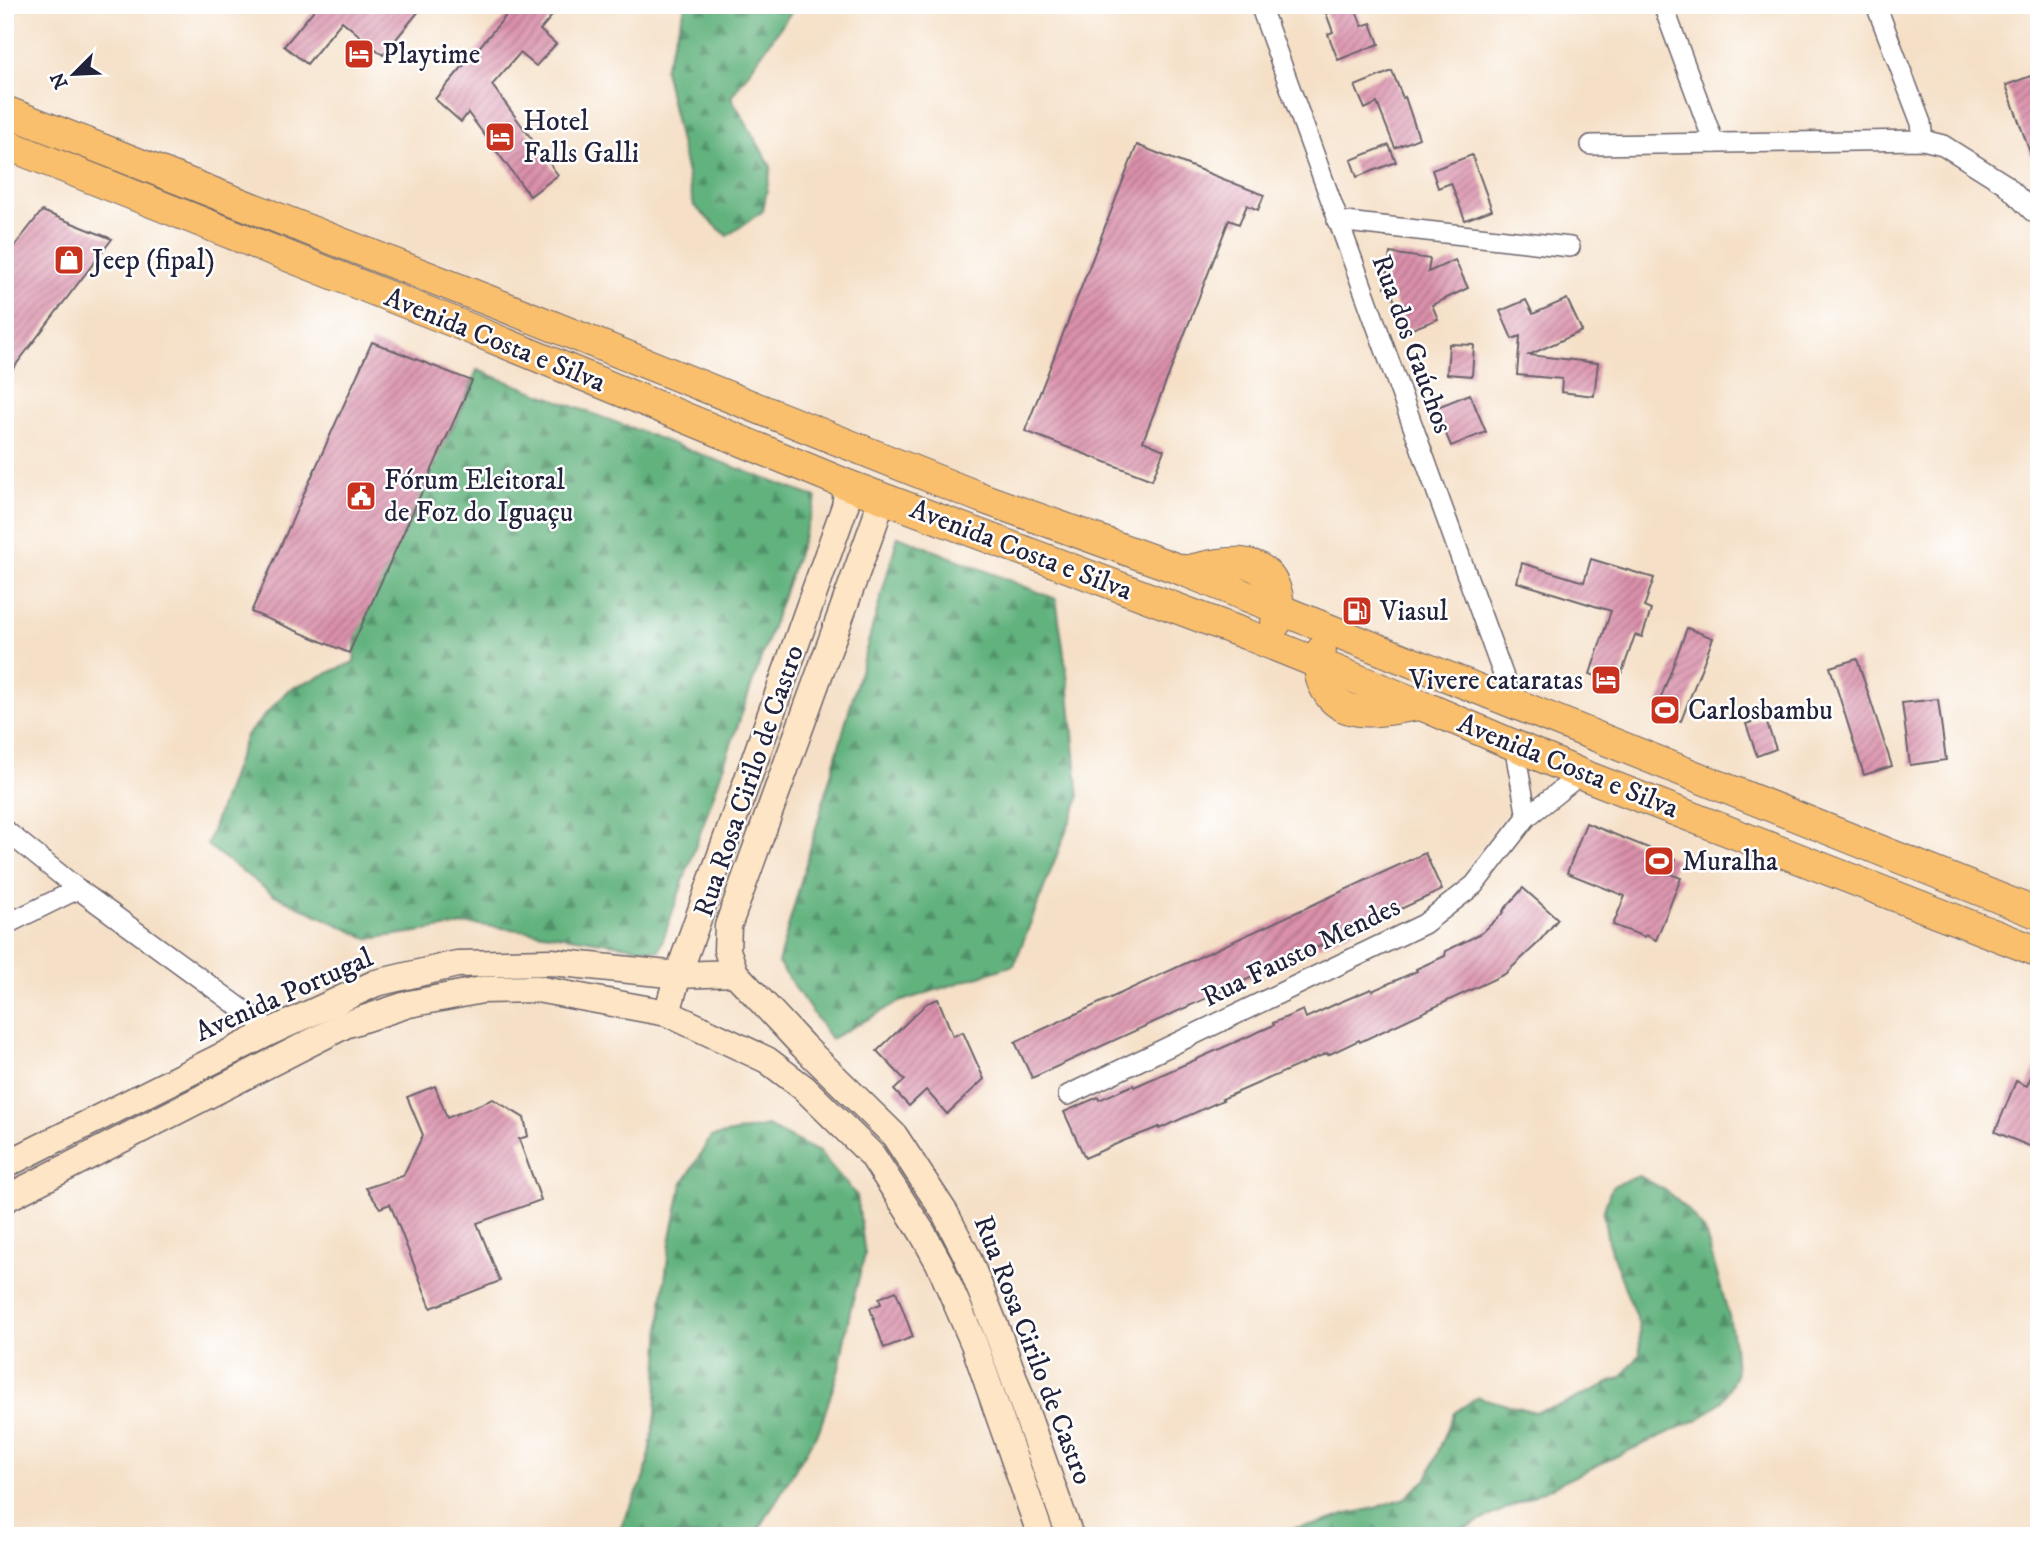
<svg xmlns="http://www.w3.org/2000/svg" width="2044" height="1541" font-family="'IM FELL DW Pica',serif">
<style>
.forest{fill:url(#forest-firs);stroke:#426a5c;stroke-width:2}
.building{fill:url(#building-hatch)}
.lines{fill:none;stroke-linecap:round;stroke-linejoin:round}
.street-casing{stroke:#6c646c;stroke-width:22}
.secondary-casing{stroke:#6c646c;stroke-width:29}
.primary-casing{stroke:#6c646c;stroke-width:32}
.street{stroke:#fff;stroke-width:19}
.secondary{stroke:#fde5c5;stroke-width:26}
.primary{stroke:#f9bf6d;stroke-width:30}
.labels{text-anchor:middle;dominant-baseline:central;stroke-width:5;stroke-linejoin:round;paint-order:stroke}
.poi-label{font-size:28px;fill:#22223b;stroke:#fff;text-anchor:start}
.street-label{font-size:28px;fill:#22223b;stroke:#fff}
</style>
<defs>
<pattern id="forest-firs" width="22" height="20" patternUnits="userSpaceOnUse" patternTransform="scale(1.75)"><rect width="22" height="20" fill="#62b27e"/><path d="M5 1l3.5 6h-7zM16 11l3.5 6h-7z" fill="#509068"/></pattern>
<pattern id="building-hatch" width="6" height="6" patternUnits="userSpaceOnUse" patternTransform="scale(1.75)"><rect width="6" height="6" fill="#da90aa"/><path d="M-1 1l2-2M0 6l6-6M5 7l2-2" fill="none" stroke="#b0758c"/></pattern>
</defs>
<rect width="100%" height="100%" fill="#fff"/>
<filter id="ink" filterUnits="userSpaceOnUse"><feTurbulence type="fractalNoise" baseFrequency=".0143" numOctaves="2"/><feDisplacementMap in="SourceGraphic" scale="14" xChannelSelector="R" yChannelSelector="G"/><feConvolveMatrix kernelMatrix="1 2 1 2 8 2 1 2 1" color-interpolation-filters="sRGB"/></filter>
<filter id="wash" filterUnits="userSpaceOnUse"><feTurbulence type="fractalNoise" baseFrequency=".00686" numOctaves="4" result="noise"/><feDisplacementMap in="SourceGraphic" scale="28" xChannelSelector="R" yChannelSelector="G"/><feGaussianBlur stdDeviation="1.57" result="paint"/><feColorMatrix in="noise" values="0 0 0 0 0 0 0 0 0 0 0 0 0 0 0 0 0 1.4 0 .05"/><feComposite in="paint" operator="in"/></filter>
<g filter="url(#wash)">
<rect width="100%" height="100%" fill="#f5e0c7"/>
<g class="forest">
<path d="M686,5H796L731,97L771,167L763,211L727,236L694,206L664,69Z"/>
<path d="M477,370L817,498L659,951L551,934L471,924L369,939L272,894L207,845L246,736L288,690L354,662L360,589L400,523L458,417Z"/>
<path d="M898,536L1056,599L1068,681L1079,798L1014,965L899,1002L831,1039L778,963Z"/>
<path d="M767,1126L819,1152L857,1196L865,1255L850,1311L839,1369L820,1428L755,1536H615L619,1530L645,1477L656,1415L662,1302L670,1242L682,1185L711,1137Z"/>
<path d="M1639,1176L1665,1190L1687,1209L1705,1232L1729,1316L1734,1345L1736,1375L1722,1401L1699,1419L1619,1455L1463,1529L1455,1536H1270L1293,1528L1316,1525L1344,1515L1375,1508L1405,1498L1427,1479L1454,1413L1478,1397L1535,1412L1564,1404L1622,1377L1640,1355L1639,1326L1608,1242L1603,1213L1612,1186Z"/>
</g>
<g id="blocks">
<g class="building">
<path d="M318,5H424L383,55L342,21L307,64L284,46Z"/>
<path d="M515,5H561L540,30L556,44L536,66L520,53L492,85L558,175L530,196L468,113L461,122L435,99Z"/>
<path d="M1323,5H1354L1362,26L1371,23L1379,44L1338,60L1328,34L1333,32Z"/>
<path d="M1392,71L1403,98L1405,97L1419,138L1395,148L1377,103L1365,109L1355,86Z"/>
<path d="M2039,73V172H2037L2006,85Z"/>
<path d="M1137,145L1264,195L1258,210L1247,205L1239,224L1229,220L1143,441L1164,450L1152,480L1025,431Z"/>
<path d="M1389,145L1396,162L1357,177L1351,160Z"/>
<path d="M1472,155L1492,210L1465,220L1451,183L1438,188L1432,170Z"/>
<path d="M42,211L112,239L5,379V258Z"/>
<path d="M1390,253L1430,259L1428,272L1455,260L1468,288L1432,305L1438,319L1407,331L1389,287H1385Z"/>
<path d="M1567,299L1582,331L1529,355L1598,363L1594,396L1561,392L1562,379L1517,375L1520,336L1512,339L1500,311L1526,300L1533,314Z"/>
<path d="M372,342L472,381L349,653L251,612Z"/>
<path d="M1449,344L1474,345L1472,376L1447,374Z"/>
<path d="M1470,394L1486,432L1451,446L1435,408Z"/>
<path d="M1591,559L1654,578L1644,607L1651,610L1642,637L1635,635L1618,684L1590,674L1611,611L1517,582L1522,563L1584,582Z"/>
<path d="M1687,628L1713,638L1681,721L1656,711Z"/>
<path d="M1857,659L1892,766L1864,775L1830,667Z"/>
<path d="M1938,699L1946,760L1910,765L1902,703Z"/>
<path d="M1765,718L1776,749L1757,756L1746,724Z"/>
<path d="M1586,823L1676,859L1670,874L1681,878L1656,940L1646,935L1645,937L1613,925L1625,896L1567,873Z"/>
<path d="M1425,853L1442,890L1032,1078L1015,1042Z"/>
<path d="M1523,888L1558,919L1537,944L1505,974L1360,1042L1359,1040L1328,1055L1327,1053L1222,1099L1223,1100L1159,1129V1127L1123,1141L1085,1158L1064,1112L1098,1097L1099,1100L1133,1085L1134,1087L1274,1025L1273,1023L1303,1010L1306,1018L1338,1003L1371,989L1372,991L1417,971L1416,969L1445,956L1446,951L1482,933L1504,912L1503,911Z"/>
<path d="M938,999L953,1036L963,1032L984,1079L947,1114L926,1090L909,1106L894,1090L905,1080L877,1051L927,1003Z"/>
<path d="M2039,1058V1150L1995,1132L2016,1081L2027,1086Z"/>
<path d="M435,1086L447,1118L493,1099L524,1118L528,1136L519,1139L541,1200L477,1223L500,1281L431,1308L390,1204L380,1208L366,1188L403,1176L423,1135L407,1097Z"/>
<path d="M896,1291L913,1337L884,1348L870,1308L881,1304L879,1298Z"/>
</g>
</g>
</g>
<g filter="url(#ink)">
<use href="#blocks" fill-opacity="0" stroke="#6c646c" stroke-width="2"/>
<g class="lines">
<g class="street-casing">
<g id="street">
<path d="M1260,5L1513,702"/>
<path d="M1663,5L1714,143"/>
<path d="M1876,5L1921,123L1923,140"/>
<path d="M1591,145L1923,140L1943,145L2005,184L2032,211L2039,214"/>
<path d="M1337,221L1570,247"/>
<path d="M1514,745L1527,817"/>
<path d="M5,830L78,889L272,1031"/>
<path d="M5,925L78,889"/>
<path d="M1068,1095L1424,924L1474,885L1527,817L1581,774"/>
</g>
</g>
<g class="secondary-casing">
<g id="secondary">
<path d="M848,485L845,506L678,975L667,1013L767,1060L804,1088L872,1155L922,1232L939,1263L974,1344L1041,1536"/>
<path d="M881,497L875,521L728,926L727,950L735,973L803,1046L894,1135L945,1213L967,1256L999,1336L1070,1536"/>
<path d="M5,1165L272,1031L376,983L457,964L552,962L678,975L735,973"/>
<path d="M5,1199L345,1025L409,1004L482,990L537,989L667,1013"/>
</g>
</g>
<g class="primary-casing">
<g id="primary">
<path d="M5,111L500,305L982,498L1184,571L2039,914"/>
<path d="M5,144L461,325L848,485L1248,635L1421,705L1581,774L2039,952"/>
<path d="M1184,571C1213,565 1258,550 1274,585C1280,598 1280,610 1276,623"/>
<path d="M1321,651C1318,664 1318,676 1325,688C1344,724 1386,709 1419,705"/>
</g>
</g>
<use href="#street" class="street"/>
<use href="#secondary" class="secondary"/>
<use href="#primary" class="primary"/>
</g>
</g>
<defs>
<g id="hotel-square" transform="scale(1.575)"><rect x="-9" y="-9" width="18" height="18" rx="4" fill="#c8321e" stroke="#fff"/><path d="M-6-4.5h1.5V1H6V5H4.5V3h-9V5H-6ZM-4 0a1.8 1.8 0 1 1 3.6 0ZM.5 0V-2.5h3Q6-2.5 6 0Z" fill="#fff"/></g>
<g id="shop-square" transform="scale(1.575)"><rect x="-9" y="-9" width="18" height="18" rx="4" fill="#c8321e" stroke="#fff"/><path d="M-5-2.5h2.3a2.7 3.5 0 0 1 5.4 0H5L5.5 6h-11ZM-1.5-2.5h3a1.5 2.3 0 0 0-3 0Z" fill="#fff"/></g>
<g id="civic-square" transform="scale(1.575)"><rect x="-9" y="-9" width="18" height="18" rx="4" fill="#c8321e" stroke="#fff"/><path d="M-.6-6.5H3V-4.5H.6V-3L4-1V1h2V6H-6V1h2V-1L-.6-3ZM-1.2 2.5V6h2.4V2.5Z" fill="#fff"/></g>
<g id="fuel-square" transform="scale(1.575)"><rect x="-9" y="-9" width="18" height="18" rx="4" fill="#c8321e" stroke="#fff"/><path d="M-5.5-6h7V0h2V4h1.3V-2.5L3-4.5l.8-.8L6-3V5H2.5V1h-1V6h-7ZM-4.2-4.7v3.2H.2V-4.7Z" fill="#fff"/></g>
<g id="stadium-square" transform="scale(1.575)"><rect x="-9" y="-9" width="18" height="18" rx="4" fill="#c8321e" stroke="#fff"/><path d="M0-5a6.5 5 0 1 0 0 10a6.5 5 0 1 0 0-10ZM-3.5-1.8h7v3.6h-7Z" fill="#fff"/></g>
</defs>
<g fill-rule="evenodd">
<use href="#hotel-square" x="359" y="54"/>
<use href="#hotel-square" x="500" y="137"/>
<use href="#shop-square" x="69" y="260"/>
<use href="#civic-square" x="361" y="496"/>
<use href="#fuel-square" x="1357" y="611"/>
<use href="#hotel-square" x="1606" y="680"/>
<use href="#stadium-square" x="1665" y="710"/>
<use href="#stadium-square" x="1659" y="861"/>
</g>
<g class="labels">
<g class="poi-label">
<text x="382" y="54">Playtime</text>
<text x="523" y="121">Hotel<tspan x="523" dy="32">Falls Galli</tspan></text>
<text x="92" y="260">Jeep (fipal)</text>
<text x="384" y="480">Fórum Eleitoral<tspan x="384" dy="32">de Foz do Iguaçu</tspan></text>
<text x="1380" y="611">Viasul</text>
<text x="1583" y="680" text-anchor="end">Vivere cataratas</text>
<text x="1688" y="710">Carlosbambu</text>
<text x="1682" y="861">Muralha</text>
</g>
<g class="street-label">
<text transform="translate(495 340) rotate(22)">Avenida Costa e Silva</text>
<text transform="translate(1412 344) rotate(70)">Rua dos Gaúchos</text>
<text transform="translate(1021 550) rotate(21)">Avenida Costa e Silva</text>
<text transform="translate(1568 766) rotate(22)">Avenida Costa e Silva</text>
<text transform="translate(749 781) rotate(-71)">Rua Rosa Cirilo de Castro</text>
<text transform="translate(1301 952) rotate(-26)">Rua Fausto Mendes</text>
<text transform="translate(284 995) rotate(-24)">Avenida Portugal</text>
<text transform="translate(1033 1350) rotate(69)">Rua Rosa Cirilo de Castro</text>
</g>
</g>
<rect width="2044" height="1541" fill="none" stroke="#fff" stroke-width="28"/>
<g transform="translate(74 74) rotate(246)" stroke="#ffffff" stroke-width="5" paint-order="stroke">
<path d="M0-5L12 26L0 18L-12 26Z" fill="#22223b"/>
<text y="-10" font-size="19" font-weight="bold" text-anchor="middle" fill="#22223b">N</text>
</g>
</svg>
